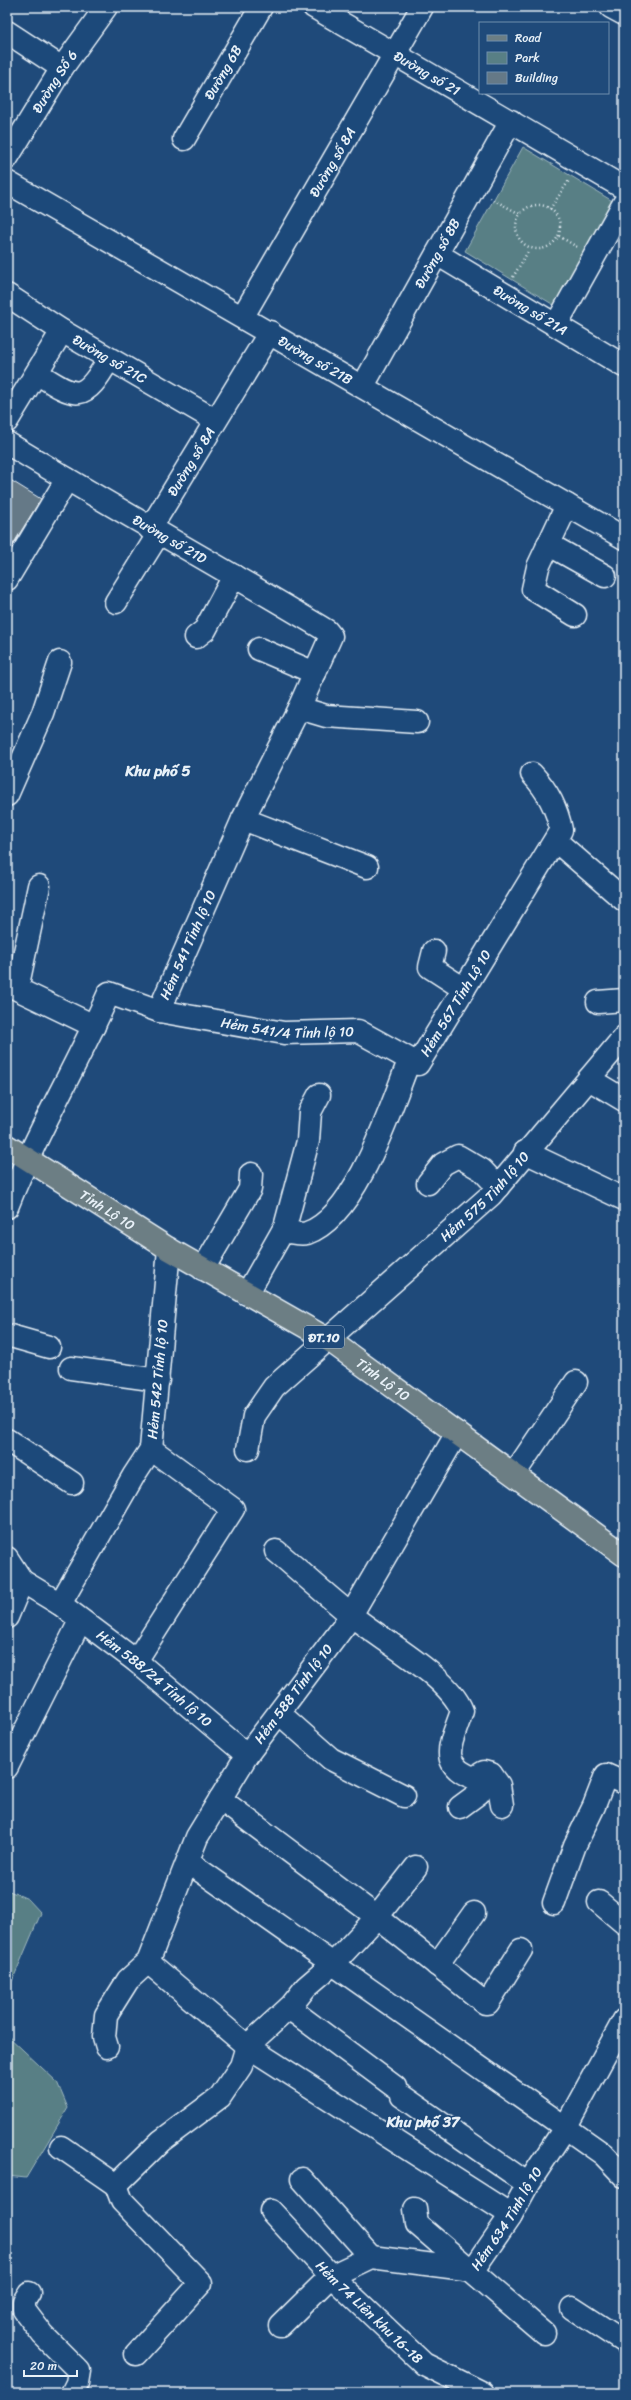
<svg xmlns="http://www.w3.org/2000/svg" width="631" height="2400" font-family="Sriracha,sans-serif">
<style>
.green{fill:#587f85;stroke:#a0b8be}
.building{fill:#657987;stroke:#e8f1f8}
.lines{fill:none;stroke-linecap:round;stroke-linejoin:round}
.minor-casing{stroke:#e8f1f8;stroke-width:25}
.major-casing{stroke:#e8f1f8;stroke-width:25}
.path{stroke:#e8f1f8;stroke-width:2.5;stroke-dasharray:1 3;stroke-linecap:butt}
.minor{stroke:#1f4a7a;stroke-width:22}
.major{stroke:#6c7e84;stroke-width:22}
.labels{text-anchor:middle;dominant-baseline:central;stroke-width:3;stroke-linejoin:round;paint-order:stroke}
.shield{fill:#1f4a7a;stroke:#acbfd2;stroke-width:1}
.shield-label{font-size:13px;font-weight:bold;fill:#e8f1f8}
.street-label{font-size:14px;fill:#e8f1f8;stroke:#1f4a7a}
.neighbourhood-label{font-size:15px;font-weight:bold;fill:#e8f1f8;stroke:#1f4a7a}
</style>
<rect width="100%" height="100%" fill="#1f4a7a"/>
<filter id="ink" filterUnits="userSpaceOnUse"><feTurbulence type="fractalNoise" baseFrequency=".025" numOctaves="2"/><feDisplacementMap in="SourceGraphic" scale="8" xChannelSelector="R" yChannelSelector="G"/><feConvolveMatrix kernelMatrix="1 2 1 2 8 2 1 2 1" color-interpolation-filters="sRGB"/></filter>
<g filter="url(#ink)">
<g class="green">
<path d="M523,147L619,205L562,310L465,251Z"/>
<path d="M7,1890L28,1899L41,1913L7,1993Z"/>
<path d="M7,2035L57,2082L68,2108L26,2178L7,2176Z"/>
</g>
<path class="building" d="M7,478L41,499L7,554Z"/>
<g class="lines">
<g class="minor-casing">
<g id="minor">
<path id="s1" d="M314,7L624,188"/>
<path d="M611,7L624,14"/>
<path d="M7,32L62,68"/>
<path id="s2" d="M184,139L261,7"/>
<path id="s3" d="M7,158L62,68L106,7"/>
<path id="s4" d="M7,182L624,538"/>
<path id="s5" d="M437,254L624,366"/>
<path id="s6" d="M7,295L62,331L215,420"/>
<path id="s7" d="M243,316L422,7"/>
<path d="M556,325L624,203"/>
<path d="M37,373C78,400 84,402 109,359"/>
<path id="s8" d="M363,386L511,121"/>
<path d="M7,421L62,331"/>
<path id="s9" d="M7,443C112,507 221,567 327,631L331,636L299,708L243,819L159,1011L109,993C77,1065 36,1133 7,1207"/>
<path d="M567,505L538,567L533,589L575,615"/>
<path id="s10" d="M150,529L270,332"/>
<path d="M548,544L605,576"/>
<path d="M7,579L67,479"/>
<path d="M116,602L159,533"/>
<path d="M196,637L205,630L234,576"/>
<path d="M259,649L315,673"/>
<path d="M299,708L326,716L417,722"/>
<path d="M7,795L43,713L60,662"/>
<path d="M243,819L367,867"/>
<path d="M556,841L624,900"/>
<path d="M39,886L17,989L94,1026"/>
<path d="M434,951L430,967L464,989"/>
<path d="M598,1002L624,1000"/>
<path id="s11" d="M159,1011L284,1033L358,1031L418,1064L561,830C557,808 547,790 532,774"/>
<path d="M589,1079L624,1100"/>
<path d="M525,1152L624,1199"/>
<path d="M428,1183L443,1164L458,1156L482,1170L498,1187"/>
<path d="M283,1231C290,1232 300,1235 307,1233C357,1216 391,1106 409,1061"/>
<path d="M203,1269L250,1189L251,1174"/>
<path d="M247,1294L285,1227L308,1141L310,1112L319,1095"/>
<path d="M7,1335L49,1347"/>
<path d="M71,1368L158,1380"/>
<path d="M7,1440L72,1483"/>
<path id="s12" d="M248,1449L254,1416L274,1387L491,1195L624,1037"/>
<path d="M514,1474L576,1382"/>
<path d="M276,1551C301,1572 325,1594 351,1615C381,1640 449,1676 462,1711C453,1740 435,1764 474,1778L484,1772L491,1774L499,1785L502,1805"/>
<path id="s13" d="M7,1558L22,1581L60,1604L136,1661L247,1755"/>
<path id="s14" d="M60,1604L134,1475L151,1449L169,1249"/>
<path d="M7,1617L22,1581"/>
<path d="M136,1661L233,1509L151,1449"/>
<path d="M279,1713L331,1759L404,1796"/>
<path d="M7,1767L80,1621"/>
<path d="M220,1799L377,1917L485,2003H488L521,1950"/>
<path d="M460,1807L479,1793L491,1774"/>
<path d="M188,1862L603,2154L624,2176"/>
<path d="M599,1902L624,1923"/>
<path d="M554,1903L575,1845L594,1806L606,1775L624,1783"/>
<path d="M148,1962L247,2046L511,2215"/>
<path d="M437,1965L474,1913"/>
<path d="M289,2008L395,2087"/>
<path id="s15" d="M107,2047L104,2037L106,2015L128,1980L148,1962L197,1837L247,1755L347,1622L457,1433"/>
<path d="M402,2096L528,2184"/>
<path d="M61,2147L116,2185L122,2201L201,2283L136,2354"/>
<path d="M302,2179L371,2257"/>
<path d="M116,2185L161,2141L220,2097L241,2066L247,2046L291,2006L306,1987L334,1963L377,1917L416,1867"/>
<path d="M415,2209L417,2224L544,2333"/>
<path id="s16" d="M271,2211L331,2276L424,2364L483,2393"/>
<path d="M29,2293L24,2301V2310L43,2335L79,2371L77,2383L72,2393"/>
<path d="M572,2308L624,2342"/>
<path id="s17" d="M280,2326L331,2276L371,2257L473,2270L511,2215L528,2184L565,2128L624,2020"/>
</g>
</g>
<g class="major-casing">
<g id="major">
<path id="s18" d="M7,1146L169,1249L329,1340L624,1555"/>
</g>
</g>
<g class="path">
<path d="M490,198L520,214"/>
<circle cx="538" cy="227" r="22"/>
<path d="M550,209L570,179"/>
<path d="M559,236L577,247"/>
<path d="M513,277L529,250"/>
</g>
<use href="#minor" class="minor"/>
<use href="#major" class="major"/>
</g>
</g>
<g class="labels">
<rect class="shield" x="304" y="1326" width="40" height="22" rx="3"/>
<g class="shield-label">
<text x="324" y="1337">ĐT.10</text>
</g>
<g class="street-label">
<text stroke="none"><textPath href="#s2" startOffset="77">Đường 6B</textPath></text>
<text stroke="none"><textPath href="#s1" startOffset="131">Đường số 21</textPath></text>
<text stroke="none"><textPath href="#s3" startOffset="90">Đường Số 6</textPath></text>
<text stroke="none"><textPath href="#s7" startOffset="178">Đường số 8A</textPath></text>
<text stroke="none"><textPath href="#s8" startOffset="152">Đường số 8B</textPath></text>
<text stroke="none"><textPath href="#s5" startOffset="109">Đường số 21A</textPath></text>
<text stroke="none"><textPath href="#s6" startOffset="121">Đường số 21C</textPath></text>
<text stroke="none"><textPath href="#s4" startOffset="356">Đường số 21B</textPath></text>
<text stroke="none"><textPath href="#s10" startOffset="79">Đường số 8A</textPath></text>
<text stroke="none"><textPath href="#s9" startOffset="189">Đường số 21D</textPath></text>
<text transform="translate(188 945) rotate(-66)">Hẻm 541 Tỉnh lộ 10</text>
<text stroke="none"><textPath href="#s11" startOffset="341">Hẻm 567 Tỉnh Lộ 10</textPath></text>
<text stroke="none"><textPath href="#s11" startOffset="130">Hẻm 541/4 Tỉnh lộ 10</textPath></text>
<text stroke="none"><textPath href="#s12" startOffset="353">Hẻm 575 Tỉnh lộ 10</textPath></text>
<text stroke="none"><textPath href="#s18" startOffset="119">Tỉnh Lộ 10</textPath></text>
<text stroke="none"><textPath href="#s14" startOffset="250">Hẻm 542 Tỉnh lộ 10</textPath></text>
<text stroke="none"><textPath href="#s18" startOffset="443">Tỉnh Lộ 10</textPath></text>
<text stroke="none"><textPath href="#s13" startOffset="192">Hẻm 588/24 Tỉnh lộ 10</textPath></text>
<text stroke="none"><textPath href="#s15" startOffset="408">Hẻm 588 Tỉnh lộ 10</textPath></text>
<text stroke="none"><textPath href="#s17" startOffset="280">Hẻm 634 Tỉnh lộ 10</textPath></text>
<text stroke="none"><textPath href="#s16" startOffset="141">Hẻm 74 Liên khu 16-18</textPath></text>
</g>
<g class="neighbourhood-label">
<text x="158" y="771">Khu phố 5</text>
<text x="423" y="2122">Khu phố 37</text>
</g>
</g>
<rect width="631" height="2400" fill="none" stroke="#1f4a7a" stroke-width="24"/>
<rect x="12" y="12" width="607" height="2376" fill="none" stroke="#e8f1f8" stroke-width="1.5" filter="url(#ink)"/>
<rect x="479" y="22" width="130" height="72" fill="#1f4a7a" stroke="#6f8dac"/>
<rect x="487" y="35" width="20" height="6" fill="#6c7e84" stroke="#6f8dac"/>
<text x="515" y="42" font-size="12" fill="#e8f1f8">Road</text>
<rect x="487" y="52" width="20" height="12" fill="#587f85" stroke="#6f8dac"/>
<text x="515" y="62" font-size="12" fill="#e8f1f8">Park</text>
<rect x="487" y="72" width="20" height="12" fill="#657987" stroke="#6f8dac"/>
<text x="515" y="82" font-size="12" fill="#e8f1f8">Building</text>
<path d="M24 2370v6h53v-6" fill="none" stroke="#e8f1f8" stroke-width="2"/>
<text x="30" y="2370" font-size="12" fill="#e8f1f8" stroke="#1f4a7a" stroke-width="3" paint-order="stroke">20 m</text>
</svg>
